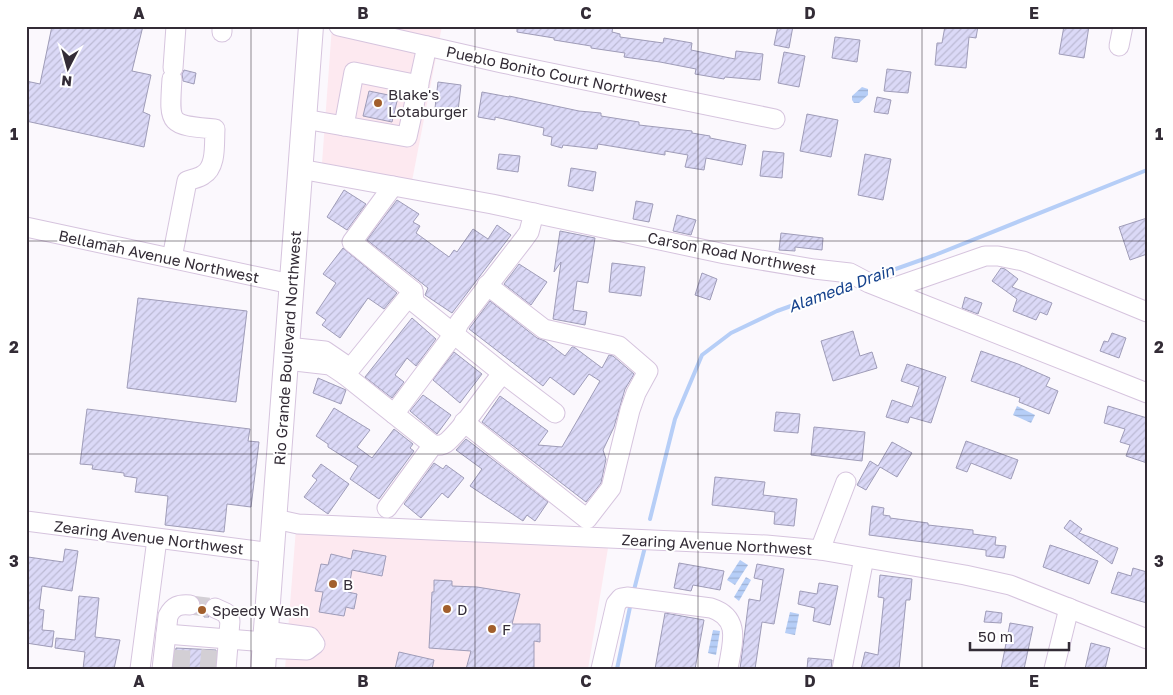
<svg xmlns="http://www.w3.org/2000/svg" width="1173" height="695" font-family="'Golos Text',sans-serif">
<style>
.commercial{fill:#fde9f0}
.water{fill:url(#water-rules)}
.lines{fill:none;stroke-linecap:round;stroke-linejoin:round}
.stream{stroke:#b6cef7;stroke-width:4}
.building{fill:url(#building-hatch);stroke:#9f9cb8}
.minor-tunnel{stroke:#d3cfd5;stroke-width:19;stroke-dasharray:19 9;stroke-linecap:butt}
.minor-casing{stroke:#d6c4de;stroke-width:21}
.major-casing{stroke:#d6c4de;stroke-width:26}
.minor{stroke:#fff;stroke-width:19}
.major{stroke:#fff;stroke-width:24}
.grid{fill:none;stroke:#332c36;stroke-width:1;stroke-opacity:0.55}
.poi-dot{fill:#a25f2d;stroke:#fff;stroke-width:2}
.labels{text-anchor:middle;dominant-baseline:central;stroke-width:4;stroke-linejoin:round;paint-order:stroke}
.street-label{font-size:15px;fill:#332c36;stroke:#fff}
.poi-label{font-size:15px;fill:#332c36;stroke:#fff;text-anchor:start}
.water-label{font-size:16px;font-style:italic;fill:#15428d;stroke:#fff}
.neatline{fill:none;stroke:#332c36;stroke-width:2}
.grid-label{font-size:16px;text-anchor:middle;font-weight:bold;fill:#332c36}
</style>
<defs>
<pattern id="water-rules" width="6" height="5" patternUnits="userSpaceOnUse" patternTransform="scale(1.25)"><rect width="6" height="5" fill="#b6cef7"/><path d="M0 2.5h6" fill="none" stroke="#9db1d4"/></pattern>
<pattern id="building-hatch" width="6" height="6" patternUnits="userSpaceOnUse" patternTransform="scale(1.25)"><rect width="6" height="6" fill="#dbd9f7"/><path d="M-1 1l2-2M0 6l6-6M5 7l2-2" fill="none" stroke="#bcbad4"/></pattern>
</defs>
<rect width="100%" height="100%" fill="#fbf8fd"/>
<g class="commercial">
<path d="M332,26H442L412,181L322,163Z"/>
<path d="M296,528L609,542L588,669H285Z"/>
</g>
<g class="water">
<path d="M862,87L868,89V95L859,103H854L852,100V96Z"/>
<path d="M1017,406L1035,415L1031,423L1013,415Z"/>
<path d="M740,560L748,565L735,585L727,580Z"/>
<path d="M746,577L751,580L739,601L734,597Z"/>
<path d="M790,612L799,614L795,635L785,633Z"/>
<path d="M713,630L720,631L716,655L708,653Z"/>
</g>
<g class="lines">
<g class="stream">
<path d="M873,277L935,255L1147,170"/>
<path d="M650,519L675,419L702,355L731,333L777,311L855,283"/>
<path d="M634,590L645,547"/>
<path d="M617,669L630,607"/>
</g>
</g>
<g class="building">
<path d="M52,26H143L132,71L151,75L143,112L150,115L144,147L26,121V81L40,84Z"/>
<path d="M517,26H613L612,32L620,34V37L663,43L664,38L692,43L691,50L735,59L736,51L763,54L760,80L725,77L724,79L695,74L696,69L660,62L624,57L625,53L591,48V46L554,40V38L517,32Z"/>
<path d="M778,26H793L789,48L774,45Z"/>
<path d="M945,26H978L976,38L969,37L966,68L935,65L937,43H942Z"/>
<path d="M1064,26H1089L1084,58L1059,54Z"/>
<path d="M835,37L860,40L857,62L832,58Z"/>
<path d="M784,52L805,56L799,87L778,83Z"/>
<path d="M887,69L911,72L908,93L884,91Z"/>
<path d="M184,70L196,73L194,84L183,81L182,74Z"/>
<path d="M438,82L461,85L458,111L435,108Z"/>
<path d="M369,91L398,97L392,122L363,116Z"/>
<path d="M482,92L509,97V96L579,111L601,113V116L639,122V125L692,131V133L710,136V138L746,145L742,165L706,158L704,170L685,167L688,155L665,151V155L598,144L597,149L563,145L562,148L551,145L552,137L543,135L544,128L495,117V120L478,117Z"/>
<path d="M877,97L891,100L888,114L874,112Z"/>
<path d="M807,114L838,120L831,157L800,151Z"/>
<path d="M763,151L784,153L782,178L760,176Z"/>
<path d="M499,154L520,156L518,172L497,169Z"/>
<path d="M865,154L891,159L883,200L858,195Z"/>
<path d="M571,168L596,172L593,191L568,186Z"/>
<path d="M344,190L366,204L347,230L327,217Z"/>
<path d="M397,200L419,214L413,222L420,226L416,233L449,257L454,250L457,252L473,229L488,239L497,225L511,235L452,313L425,295L428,288L367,240Z"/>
<path d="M636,201L653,204L649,222L633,219Z"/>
<path d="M677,215L696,220L691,235L673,231Z"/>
<path d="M1147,218V254L1130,260L1119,227Z"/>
<path d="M560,231L595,238L588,283L577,281L573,310L587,312L585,325L553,319L561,262L554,272Z"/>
<path d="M781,233L823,238L822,250L795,247V251L779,250Z"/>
<path d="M343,248L397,293L384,309L368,298L340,338L322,325L326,320L316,313L336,283L323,274Z"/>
<path d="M612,263L645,267L641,296L609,292Z"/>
<path d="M519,264L547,282L531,305L504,284Z"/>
<path d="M1001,268L1005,269L1018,279L1012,287L1052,303L1047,315L1040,312L1036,320L1013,311L1017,299L992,281Z"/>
<path d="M702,273L717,279L710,300L695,295Z"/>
<path d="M965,297L982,303L978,314L962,308Z"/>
<path d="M138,298L247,311L236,402L127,388Z"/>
<path d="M490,301L537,338L545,341L565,356L572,347H574L602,368L609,355L613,356L634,374L625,389L614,427L603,450L606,459L601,483L586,502L482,422L500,396L548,431L538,445L562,447L600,381L589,374L574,395L550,377L543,386L469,329Z"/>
<path d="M412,318L436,339L416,366L407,358L395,375L404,382L392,398L365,377Z"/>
<path d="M853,331L860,356L872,352L877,368L833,381L821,341Z"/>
<path d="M1112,333L1126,338L1119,358L1100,351L1104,341L1108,342Z"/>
<path d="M981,351L1018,364L1050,378L1046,386L1058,391L1049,414L1019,402L1020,398L971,381Z"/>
<path d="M454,352L482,374L460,403L433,380Z"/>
<path d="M907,364L946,377L931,423L910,417L908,423L886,417L892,400L912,407L919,387L901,381Z"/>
<path d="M318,378L346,390L341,404L313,393Z"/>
<path d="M423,395L451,415L437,434L410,411Z"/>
<path d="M1108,406L1147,418V463L1126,456L1130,445L1120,442L1125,429L1104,423Z"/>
<path d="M334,408L370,430L357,447L372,458L394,429L413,444L410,448L414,451L379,499L350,479L358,466L328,447V444L316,436Z"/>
<path d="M87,409L250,429L248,441L259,442L251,507L227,504L224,532L165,525L168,496L135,492L137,478L124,476V473L92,469L93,465L80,464Z"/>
<path d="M776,412L800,414L798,433L774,431Z"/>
<path d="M814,427L865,432L862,461L811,455Z"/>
<path d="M466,439L548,502L535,521L527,515L523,521L470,486L482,469L456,450Z"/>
<path d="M966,441L1018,460L1011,479L971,463L967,472L956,468Z"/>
<path d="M892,442L912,453L897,477L880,467L866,490L857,485L870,461L878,466Z"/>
<path d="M434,463L443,469L446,465L464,478L448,498L442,493L421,518L404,504Z"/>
<path d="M321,464L349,484L328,514L304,497L317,480L312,476Z"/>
<path d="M715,477L765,482L763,495L797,499L794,526L774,524L775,512L712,505Z"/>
<path d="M872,506L884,508L883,515L890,516V518L928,523V525L973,530V534L996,537L995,545L1006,546L1004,558L986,556V550L869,535Z"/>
<path d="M1070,520L1082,529L1079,533L1118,548L1112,564L1064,528Z"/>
<path d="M1050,545L1098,561L1089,584L1043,567Z"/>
<path d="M65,549L78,551L72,591L42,586L39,609L44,610L42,630L54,631L52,647L26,643V568L28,557L63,562Z"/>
<path d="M353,550L386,556L382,576L352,570L348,592L357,594L354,609L346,607L344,616L319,612L323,592L315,591L321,564L328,565L331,554L351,559Z"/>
<path d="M679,563L724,571L720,590L693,585L691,591L674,588Z"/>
<path d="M757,564L784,569L774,624L762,622L755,669H740L749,599L760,601L763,580L754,578Z"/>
<path d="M1133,568L1147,572V603L1111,593L1118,572L1131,576Z"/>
<path d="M880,575L912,579L910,600H906L899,669H861L865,652L878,655L884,598L878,597Z"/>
<path d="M434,580L452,581V586L477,587L520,594L512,624H540V642L534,641V669H466L471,651L429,648L432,592H434Z"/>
<path d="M819,583L838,586L830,625L813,621L815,608L798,604L800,591L817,594Z"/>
<path d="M79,596L99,598L95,637L120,640L114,669H83L85,652L55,648L56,638L75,640Z"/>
<path d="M201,602H206L204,610L209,617H204V612H198L201,606Z"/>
<path d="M986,611L1002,613L1001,623L984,622Z"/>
<path d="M665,613L704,620L695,669H655Z"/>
<path d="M1010,623L1033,627L1024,669H1001Z"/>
<path d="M1091,643L1110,648L1105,669H1085Z"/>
<path d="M176,648L216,650L215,669H173Z"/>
<path d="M399,652L434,660L432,669H395Z"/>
<path d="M808,658L832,660L831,669H807Z"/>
</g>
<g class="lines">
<g class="minor-tunnel">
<path d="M190,605L215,608"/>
<path d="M180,669L181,648"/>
<path d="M209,669L211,650"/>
</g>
<g class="minor-casing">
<g id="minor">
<path d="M339,26L502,63L775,119"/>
<path d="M222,32V26"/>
<path d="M1119,46L1123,26"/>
<path d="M173,68L176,26"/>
<path d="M304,119L407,137L427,46"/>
<path d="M344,126L354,72L419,85"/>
<path d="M300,169L492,204L725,254L814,269L850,273L869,283L1147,393"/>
<path d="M393,186L352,242L413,291L414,302L501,372L555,413"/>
<path d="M26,227L291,284"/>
<path d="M172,258L187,181C192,179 199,178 203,175C217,167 214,143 215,129C168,125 169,125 172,79"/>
<path d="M887,290L985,256H998L1023,261L1147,312"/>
<path d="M287,347L325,351L347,366"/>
<path d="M286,360L330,365L345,375L433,445"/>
<path d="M345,375L413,291"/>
<path d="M394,414L454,334L459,323L524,239L529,232L534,213"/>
<path d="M464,422L587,519L611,488L630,410L636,393L648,371L619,346L544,329L487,285"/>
<path d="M387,508L433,445C439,446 444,445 448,441C466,425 482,398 498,379L501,372"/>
<path d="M275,519L298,524L766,545L820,550L965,575L1010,585L1147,639"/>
<path d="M26,521L272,553"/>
<path d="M820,550L846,482"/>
<path d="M215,608L226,613L230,621L226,669"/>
<path d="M166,634L265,642"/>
<path d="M264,648L307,650L315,644L310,637L266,631"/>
<path d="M140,669L157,539"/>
<path d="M162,669L168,616C173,606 179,604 190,605"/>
<path d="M601,669L616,604L621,598L627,597L711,608C742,618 732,644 728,669"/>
<path d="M842,669L864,558"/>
<path d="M1054,669L1069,608"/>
</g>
</g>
<g class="major-casing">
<path id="major" d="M263,669L311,26"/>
</g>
<use href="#minor" class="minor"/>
<use href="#major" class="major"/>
</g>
<path class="grid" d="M251,26V669M475,26V669M698,26V669M922,26V669M26,241H1147M26,454H1147"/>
<g class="poi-dot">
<circle cx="378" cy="103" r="5"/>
<circle cx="333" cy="584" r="5"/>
<circle cx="447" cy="609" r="5"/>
<circle cx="202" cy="610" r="5"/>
<circle cx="492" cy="629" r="5"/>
</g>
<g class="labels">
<g class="street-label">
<text transform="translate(557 74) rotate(12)">Pueblo Bonito Court Northwest</text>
<text transform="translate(732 253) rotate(11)">Carson Road Northwest</text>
<text transform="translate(159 256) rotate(12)">Bellamah Avenue Northwest</text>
<text transform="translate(287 348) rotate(-86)">Rio Grande Boulevard Northwest</text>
<text transform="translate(149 537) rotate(7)">Zearing Avenue Northwest</text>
<text transform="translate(717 544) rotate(3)">Zearing Avenue Northwest</text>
</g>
<g class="poi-label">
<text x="388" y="94">Blake's<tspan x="388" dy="17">Lotaburger</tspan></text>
<text x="343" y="584">B</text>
<text x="457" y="609">D</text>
<text x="212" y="610">Speedy Wash</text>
<text x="502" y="629">F</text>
</g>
<g class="water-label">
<text transform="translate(841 288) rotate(-20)">Alameda Drain</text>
</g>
</g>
<rect width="1173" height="695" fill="none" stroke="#ffffff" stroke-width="55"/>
<g transform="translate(68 68) rotate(186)" stroke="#ffffff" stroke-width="4" paint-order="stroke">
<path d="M0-4L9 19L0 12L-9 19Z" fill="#332c36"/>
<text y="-8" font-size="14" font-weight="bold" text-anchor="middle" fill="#332c36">N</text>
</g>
<path d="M970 642v8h99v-8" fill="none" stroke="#332c36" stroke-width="2.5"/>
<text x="978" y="642" font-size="15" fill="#332c36" stroke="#ffffff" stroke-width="4" paint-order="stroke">50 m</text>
<rect x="28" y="28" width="1118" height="640" class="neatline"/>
<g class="grid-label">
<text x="139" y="19">A</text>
<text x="363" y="19">B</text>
<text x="586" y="19">C</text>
<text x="810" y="19">D</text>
<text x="1034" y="19">E</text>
<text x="14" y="140">1</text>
<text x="1159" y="140">1</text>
<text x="14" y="353">2</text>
<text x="1159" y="353">2</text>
<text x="14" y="567">3</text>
<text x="1159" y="567">3</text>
<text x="139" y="687">A</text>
<text x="363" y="687">B</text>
<text x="586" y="687">C</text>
<text x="810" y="687">D</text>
<text x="1034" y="687">E</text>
</g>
</svg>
